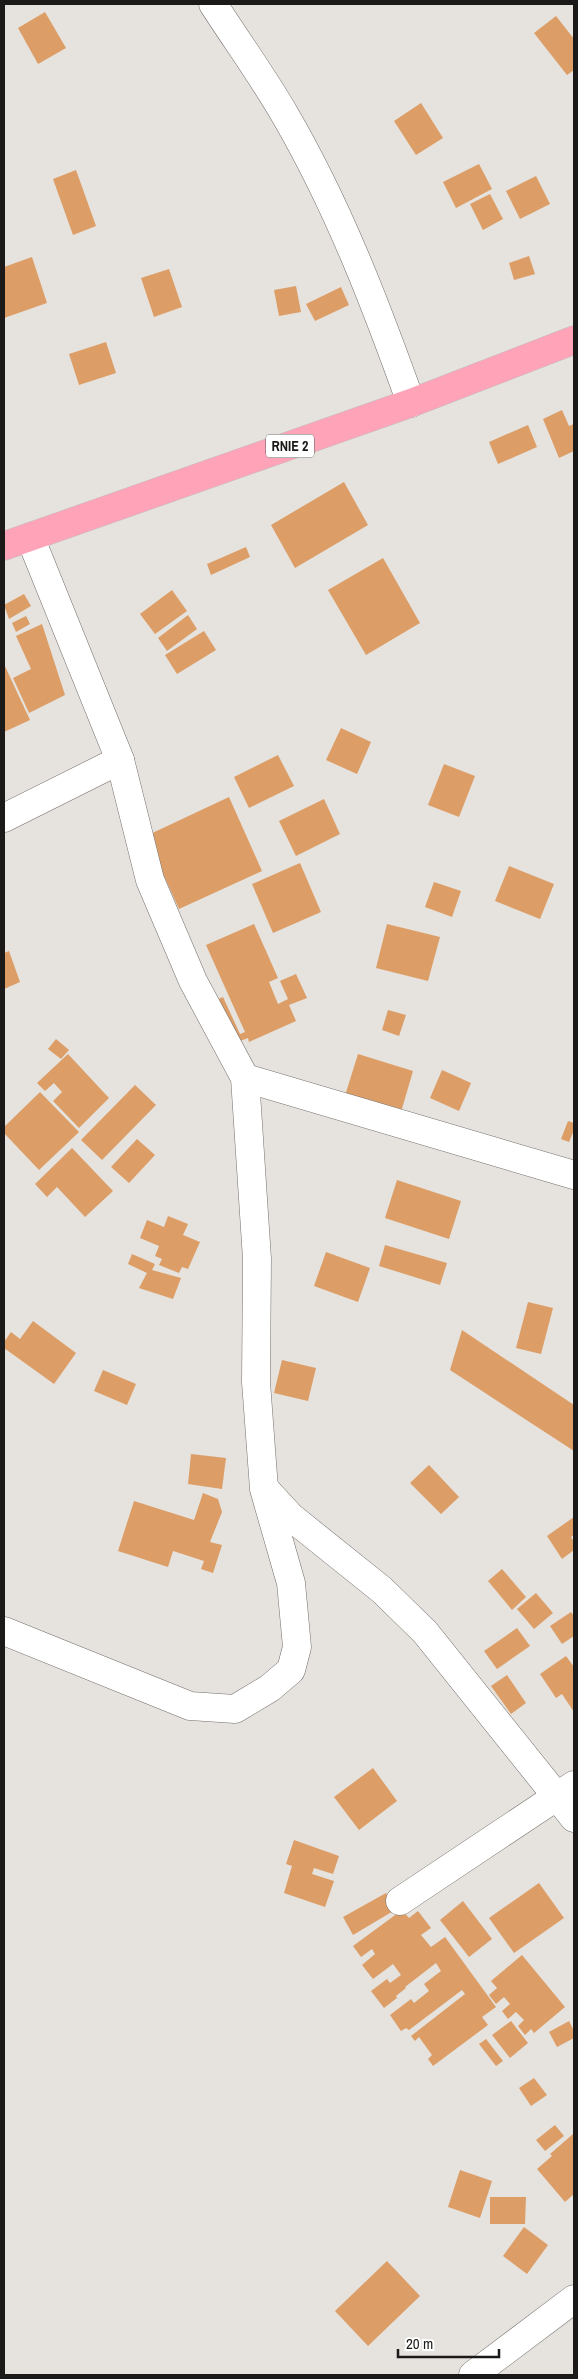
<svg xmlns="http://www.w3.org/2000/svg" width="578" height="2379" font-family="'Archivo Narrow',sans-serif">
<style>
.building{fill:#dc9e66}
.lines{fill:none;stroke-linecap:round;stroke-linejoin:round}
.minor-casing{stroke:#736f6c;stroke-width:29}
.trunk-casing{stroke:#bfbfbe;stroke-width:29}
.minor{stroke:#fff;stroke-width:28}
.trunk{stroke:#fea3b8;stroke-width:28}
.labels{text-anchor:middle;dominant-baseline:central;stroke-width:4;stroke-linejoin:round;paint-order:stroke}
.shield{fill:#fff;stroke:#5f5f5d;stroke-width:1}
.shield-label{font-size:14px;font-weight:bold;fill:#1b1a18}
</style>
<rect width="100%" height="100%" fill="#e6e2de"/>
<g class="building">
<path d="M45,12L66,48L38,64L18,28Z"/>
<path d="M556,16L574,39V70L567,75L534,33Z"/>
<path d="M421,103L443,138L416,155L394,121Z"/>
<path d="M479,164L492,189L456,208L443,182Z"/>
<path d="M76,170L96,226L73,235L53,179Z"/>
<path d="M536,176L550,204L520,219L506,191Z"/>
<path d="M490,194L503,219L483,230L470,204Z"/>
<path d="M529,256L535,274L514,280L509,263Z"/>
<path d="M32,257L47,303L4,318V267Z"/>
<path d="M169,269L182,307L154,317L141,278Z"/>
<path d="M296,286L301,312L279,316L274,290Z"/>
<path d="M341,287L349,305L315,321L306,304Z"/>
<path d="M106,342L116,373L79,385L69,354Z"/>
<path d="M562,410L569,426L574,424V451L559,458L543,419Z"/>
<path d="M528,425L537,447L498,464L489,442Z"/>
<path d="M344,482L368,525L295,568L271,525Z"/>
<path d="M246,547L250,557L211,575L207,564Z"/>
<path d="M383,558L420,623L366,655L328,590Z"/>
<path d="M172,590L187,611L155,634L140,614Z"/>
<path d="M24,594L31,606L9,619L4,605Z"/>
<path d="M188,615L197,629L167,651L158,638Z"/>
<path d="M26,616L30,624L16,632L12,623Z"/>
<path d="M42,624L65,695L29,713L13,678L31,669L16,636Z"/>
<path d="M204,631L216,650L177,674L165,655Z"/>
<path d="M4,664L30,720L4,732Z"/>
<path d="M341,728L371,742L357,774L326,760Z"/>
<path d="M278,755L294,786L249,808L234,777Z"/>
<path d="M444,764L475,776L459,817L428,805Z"/>
<path d="M229,797L262,871L179,909L146,836Z"/>
<path d="M324,799L340,834L296,856L279,821Z"/>
<path d="M300,863L321,912L273,933L252,884Z"/>
<path d="M509,866L554,884L540,919L495,901Z"/>
<path d="M434,882L461,891L452,917L425,907Z"/>
<path d="M254,924L278,978L269,982L278,1004L288,999L280,981L296,974L307,998L289,1005L296,1021L249,1042L248,1038L235,1043L216,1000L223,997L240,1034L245,1032L206,945Z"/>
<path d="M387,924L440,937L428,981L376,968Z"/>
<path d="M9,951L20,982L4,989V953Z"/>
<path d="M388,1010L406,1015L399,1036L382,1030Z"/>
<path d="M56,1039L69,1050L61,1059L48,1049Z"/>
<path d="M68,1054L109,1098L79,1128L53,1101L62,1092L54,1083L45,1091L37,1083Z"/>
<path d="M358,1054L413,1071L399,1119L343,1102Z"/>
<path d="M442,1070L471,1083L459,1111L430,1098Z"/>
<path d="M135,1085L156,1105L102,1160L81,1140Z"/>
<path d="M40,1092L79,1132L39,1170L4,1133V1127Z"/>
<path d="M568,1121L574,1123V1130L569,1142L561,1139Z"/>
<path d="M137,1139L155,1155L129,1183L111,1167Z"/>
<path d="M72,1148L113,1191L85,1217L57,1187L47,1197L35,1184Z"/>
<path d="M397,1180L461,1201L449,1239L385,1218Z"/>
<path d="M168,1216L188,1224L183,1235L200,1242L188,1269L182,1267L179,1273L159,1265L162,1259L155,1256L159,1246L140,1238L147,1220L164,1227Z"/>
<path d="M385,1245L447,1263L440,1285L379,1266Z"/>
<path d="M326,1252L370,1268L358,1302L314,1286Z"/>
<path d="M132,1254L155,1264L152,1270L181,1278L173,1299L139,1288L147,1273L128,1264Z"/>
<path d="M528,1302L553,1308L541,1354L516,1348Z"/>
<path d="M33,1321L76,1353L54,1384L4,1348V1342L11,1332L20,1339Z"/>
<path d="M462,1330L574,1405V1451L450,1370Z"/>
<path d="M282,1360L316,1368L308,1401L274,1393Z"/>
<path d="M103,1370L136,1384L127,1405L94,1391Z"/>
<path d="M191,1454L226,1458L222,1489L188,1484Z"/>
<path d="M429,1465L459,1497L441,1514L410,1483Z"/>
<path d="M203,1493L218,1499L222,1512L210,1542L222,1545L213,1573L201,1569L204,1561L173,1551L168,1567L118,1551L134,1501L194,1520Z"/>
<path d="M574,1517V1535L571,1537L574,1542V1550L562,1559L547,1536Z"/>
<path d="M502,1569L526,1597L512,1610L488,1581Z"/>
<path d="M536,1593L553,1613L534,1629L517,1609Z"/>
<path d="M571,1612L574,1616V1636L562,1644L550,1626Z"/>
<path d="M517,1628L530,1646L497,1669L484,1651Z"/>
<path d="M566,1656L574,1667V1712L562,1694L556,1698L540,1674Z"/>
<path d="M507,1675L526,1703L511,1714L491,1686Z"/>
<path d="M373,1768L397,1801L359,1830L334,1797Z"/>
<path d="M294,1840L339,1856L333,1874L314,1868L312,1874L334,1881L325,1907L284,1893L292,1866L286,1864Z"/>
<path d="M539,1883L564,1918L514,1953L489,1918Z"/>
<path d="M386,1893L395,1910L353,1935L343,1917Z"/>
<path d="M463,1901L492,1939L469,1957L440,1920Z"/>
<path d="M402,1910L409,1918L418,1911L431,1928L421,1935L431,1947L445,1937L496,2007L482,2017L488,2025L433,2066L428,2059L432,2055L419,2037L415,2041L411,2036L465,1994L462,1990L409,2030L406,2028L401,2031L390,2015L411,1999L414,2003L429,1991L424,1984L441,1971L436,1963L405,1987L406,1988L396,1996L397,1998L384,2008L371,1991L387,1979L390,1983L401,1975L393,1964L373,1979L362,1965L375,1954L372,1949L361,1957L353,1946Z"/>
<path d="M522,1955L565,2007L534,2033L531,2029L525,2035L518,2026L524,2020L516,2012L508,2019L502,2011L510,2004L504,1997L496,2004L489,1995L497,1988L491,1981Z"/>
<path d="M511,2021L528,2043L510,2058L492,2035Z"/>
<path d="M569,2021L574,2031V2038L557,2047L549,2032Z"/>
<path d="M486,2039L503,2061L496,2066L479,2044Z"/>
<path d="M534,2078L547,2095L531,2106L519,2088Z"/>
<path d="M555,2125L564,2136L545,2151L536,2140Z"/>
<path d="M573,2134L574,2194L565,2202L537,2169L552,2156L550,2154Z"/>
<path d="M460,2170L492,2181L480,2218L448,2207Z"/>
<path d="M490,2197H526L525,2224H490Z"/>
<path d="M524,2227L548,2245L527,2274L503,2256Z"/>
<path d="M387,2261L420,2296L368,2346L335,2311Z"/>
</g>
<g class="lines">
<g class="minor-casing">
<g id="minor">
<path d="M213,4C237,41 263,77 285,115C338,206 376,305 411,403"/>
<path d="M4,818L120,760"/>
<path d="M245,1078L574,1175"/>
<path d="M267,1491L291,1517L382,1590L425,1632L574,1818"/>
<path d="M4,1631L190,1706L235,1709L270,1688L291,1670L297,1647L291,1583L264,1489L256,1382L257,1259L245,1078L193,981L150,880L120,760L30,537"/>
<path d="M400,1901L574,1785"/>
<path d="M473,2375L574,2299"/>
</g>
</g>
<g class="trunk-casing">
<path id="trunk" d="M4,546L411,403L574,340"/>
</g>
<use href="#minor" class="minor"/>
<use href="#trunk" class="trunk"/>
</g>
<g class="labels">
<rect class="shield" x="266" y="434.5" width="48" height="23" rx="4"/>
<g class="shield-label">
<text x="290" y="446">RNIE 2</text>
</g>
</g>
<rect width="578" height="2379" fill="none" stroke="#1b1a18" stroke-width="10"/>
<path d="M398 2349v8h101v-8" fill="none" stroke="#1b1a18" stroke-width="2.5"/>
<text x="406" y="2349" font-size="15" fill="#1b1a18" stroke="#ffffff" stroke-width="4" paint-order="stroke">20 m</text>
</svg>
